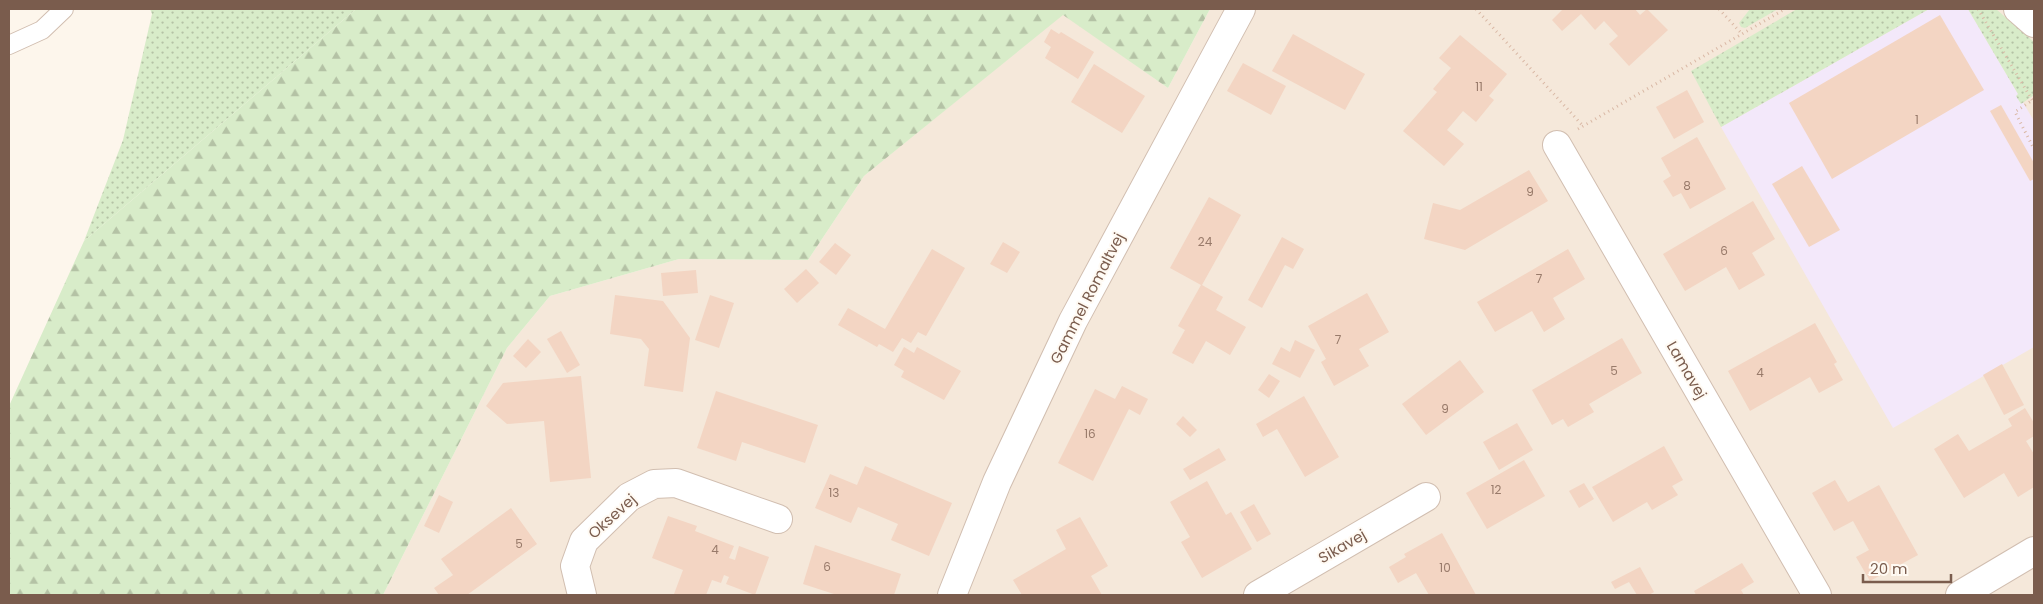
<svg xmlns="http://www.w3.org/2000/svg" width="2043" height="604" font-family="Poppins,sans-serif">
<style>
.residential{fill:#f5e8da}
.education{fill:#f3e8fa}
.grass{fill:url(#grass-dots)}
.forest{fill:url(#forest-firs)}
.building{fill:#f3d5c3}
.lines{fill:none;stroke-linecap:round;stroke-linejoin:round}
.service-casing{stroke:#d1beb0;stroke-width:20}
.minor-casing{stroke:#d1beb0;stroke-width:30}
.path{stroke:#d9b8a5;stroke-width:3;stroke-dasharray:1 4;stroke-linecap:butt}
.service{stroke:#fff;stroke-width:18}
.minor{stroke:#fff;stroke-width:28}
.labels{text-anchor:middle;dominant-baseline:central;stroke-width:4;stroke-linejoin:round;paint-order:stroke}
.number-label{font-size:12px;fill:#987a6a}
.street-label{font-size:15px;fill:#7a5c4d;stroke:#fffaf3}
</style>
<defs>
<pattern id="grass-dots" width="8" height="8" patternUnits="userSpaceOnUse" patternTransform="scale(1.25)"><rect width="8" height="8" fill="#d8ecc9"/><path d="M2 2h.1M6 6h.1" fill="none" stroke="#b4c2a5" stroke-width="1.8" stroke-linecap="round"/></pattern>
<pattern id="forest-firs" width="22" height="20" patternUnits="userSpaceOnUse" patternTransform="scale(1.25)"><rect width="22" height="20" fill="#d8ecc9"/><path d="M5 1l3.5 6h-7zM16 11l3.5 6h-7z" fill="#b4c2a5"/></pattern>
</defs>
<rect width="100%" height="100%" fill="#fdf6ec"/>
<path class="residential" d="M1210,9H2034V595H383L507,348L550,296L679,259L808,260L864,176L1063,14L1168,88Z"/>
<path class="education" d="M1929,9H1968L2034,121V347L1893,428L1721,127Z"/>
<g class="grass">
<path d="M150,9H356L84,241L123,140L152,14Z"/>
<path d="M1750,9H1778L1745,28L1741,27L1739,23Z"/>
<path d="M1797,9H1929L1721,127L1691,71Z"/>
<path d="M1968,9H1996L2034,42V95L2021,104L2016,96L2018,94Z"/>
</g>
<path class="forest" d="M356,9H1210L1168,88L1063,15L864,176L808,260L679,259L550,296L507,348L383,595H9V406L84,241Z"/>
<g class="building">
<path d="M1563,9H1635L1640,15L1647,9L1668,30L1629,66L1609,44L1618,36L1604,21L1595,30L1581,14L1562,31L1552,20Z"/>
<path d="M1940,15L1984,90L1832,179L1789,103Z"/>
<path d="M1051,29L1059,34L1061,32L1094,52L1078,79L1045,58L1051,47L1044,42Z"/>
<path d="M1293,34L1365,74L1345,110L1272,71Z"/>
<path d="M1460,35L1507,74L1489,96L1494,100L1476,122L1463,111L1447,130L1464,144L1444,166L1403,131L1437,92L1433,89L1451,68L1439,58Z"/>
<path d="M1243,63L1286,86L1271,115L1227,91Z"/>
<path d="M1094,64L1145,96L1122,133L1071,102Z"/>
<path d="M1687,90L1704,122L1674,139L1656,107Z"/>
<path d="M2001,105L2034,163V179L2030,181L1990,111Z"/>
<path d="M1697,137L1726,189L1690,209L1681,193L1673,197L1663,181L1671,176L1661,158Z"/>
<path d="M1802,166L1840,230L1809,247L1772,184Z"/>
<path d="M1529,170L1548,201L1465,250L1424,239L1433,203L1460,210Z"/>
<path d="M1209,197L1241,215L1202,285L1223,297L1216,310L1246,327L1230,355L1206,341L1193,364L1172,353L1185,330L1178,326L1201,285L1170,268Z"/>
<path d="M1753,201L1775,239L1752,253L1765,275L1739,290L1726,267L1685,291L1663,254Z"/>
<path d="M1282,237L1304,249L1293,269L1285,265L1262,308L1248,300Z"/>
<path d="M1003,242L1020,252L1007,273L990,264Z"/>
<path d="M835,243L851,255L836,275L819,262Z"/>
<path d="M932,249L965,268L926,336L918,332L911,343L902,338L893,352L879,344L877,347L838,325L848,308L885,329Z"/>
<path d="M1568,249L1585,279L1553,298L1565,319L1544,332L1532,311L1495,332L1477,302Z"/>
<path d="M806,269L819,283L797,303L784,289Z"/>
<path d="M696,270L698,293L663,296L661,273Z"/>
<path d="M1367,293L1389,332L1359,349L1369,366L1334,386L1321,362L1326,359L1308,326Z"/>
<path d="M615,295L663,301L690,338L683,392L644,386L649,349L641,339L610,334Z"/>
<path d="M710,295L734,303L719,348L695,340Z"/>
<path d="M1815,323L1837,362L1834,364L1843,380L1819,393L1810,377L1750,411L1728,371Z"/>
<path d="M561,331L580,365L567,373L547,339Z"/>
<path d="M1622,338L1642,373L1589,404L1594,412L1568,427L1563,419L1552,425L1532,390Z"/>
<path d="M528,339L541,352L526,368L513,356Z"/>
<path d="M1295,340L1315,350L1300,378L1272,364L1281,347L1290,352Z"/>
<path d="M904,347L914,353L917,347L961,371L944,400L901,377L904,371L894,365Z"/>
<path d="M1460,360L1484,392L1426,435L1402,404Z"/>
<path d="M2002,364L2024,405L2004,415L1983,375Z"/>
<path d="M1269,374L1280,381L1269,398L1258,390Z"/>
<path d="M581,376L591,478L550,482L544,421L507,424L486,406L503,383Z"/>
<path d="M1122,386L1148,399L1140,415L1129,409L1093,481L1058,463L1095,389L1115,399Z"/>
<path d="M716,391L818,425L805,463L742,442L736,461L697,448Z"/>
<path d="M1304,396L1339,457L1305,477L1277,429L1263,437L1256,424Z"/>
<path d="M2025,408L2034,423V436L2026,441L2034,454V487L2018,497L2004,473L1964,498L1934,449L1958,434L1969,451L2012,426L2008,419Z"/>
<path d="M1183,416L1197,430L1190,437L1176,424Z"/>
<path d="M1517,423L1533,450L1499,470L1483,442Z"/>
<path d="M1664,446L1683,480L1672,486L1678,495L1652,510L1647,502L1613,522L1592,487Z"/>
<path d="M1219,448L1226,460L1190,480L1183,469Z"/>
<path d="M1524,460L1545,496L1487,529L1466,493Z"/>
<path d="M865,466L952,503L929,556L891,540L898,524L858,507L851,523L815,508L830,474L857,485Z"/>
<path d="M1835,480L1848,502L1879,485L1918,555L1870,581L1856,557L1869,550L1853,521L1834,531L1812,493Z"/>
<path d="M1207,481L1226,515L1231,512L1252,549L1202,578L1181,542L1190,537L1170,502Z"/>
<path d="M1584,483L1594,499L1579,508L1569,491Z"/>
<path d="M439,495L453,502L439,533L424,526Z"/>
<path d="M1254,504L1271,534L1257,542L1240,512Z"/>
<path d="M511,508L537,544L467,595H439L434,588L453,575L441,559Z"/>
<path d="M668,516L697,526L695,531L734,546L729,558L735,560L739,546L769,557L755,595L726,584L729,577L724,575L721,583L712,580L706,595L674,594L683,570L652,558Z"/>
<path d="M1080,517L1108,566L1091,576L1102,595H1022L1013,580L1066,549L1056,530Z"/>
<path d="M1442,533L1476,595H1429L1416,573L1398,583L1389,567L1406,557L1404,554Z"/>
<path d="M815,545L901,574L894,595H837L803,584Z"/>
<path d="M1742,563L1754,582L1741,590L1744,595H1696L1694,591Z"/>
<path d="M1640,567L1654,592L1649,595H1637L1629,582L1615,589L1611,582Z"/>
</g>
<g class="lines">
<g class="service-casing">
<path id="service" d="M9,45L42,30L64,9"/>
</g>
<g class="minor-casing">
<g id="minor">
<path d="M2018,9L2034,23"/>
<path d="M1557,145L1817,595"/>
<path d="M582,595L575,566L584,541L629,497L654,484L676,483L778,519"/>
<path d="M952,595L997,482L1073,321L1241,9"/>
<path d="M1258,595L1426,497"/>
<path d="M1960,595L2034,551"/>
</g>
</g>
<g class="path">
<path d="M1476,9L1583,126"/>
<path d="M1719,9L1742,34"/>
<path d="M1978,9L2032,100"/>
<path d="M2034,99L2015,112L2034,149"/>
<path d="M1578,129L1785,9"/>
</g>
<use href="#service" class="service"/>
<use href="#minor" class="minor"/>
</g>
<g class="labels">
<g class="number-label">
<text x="1479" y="86">11</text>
<text x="1917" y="119">1</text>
<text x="1687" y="185">8</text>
<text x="1530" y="191">9</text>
<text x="1205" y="241">24</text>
<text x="1724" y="250">6</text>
<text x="1539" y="278">7</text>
<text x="1338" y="339">7</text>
<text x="1614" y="370">5</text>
<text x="1760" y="372">4</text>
<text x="1445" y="408">9</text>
<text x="1090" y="433">16</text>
<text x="1496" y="489">12</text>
<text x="834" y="492">13</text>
<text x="519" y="543">5</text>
<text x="715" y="549">4</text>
<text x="827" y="566">6</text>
<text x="1445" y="567">10</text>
</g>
<g class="street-label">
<text transform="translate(1087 298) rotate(-63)">Gammel Romaltvej</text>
<text transform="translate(1687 370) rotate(60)">Lamavej</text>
<text transform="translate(612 516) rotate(-42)">Oksevej</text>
<text transform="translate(1342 546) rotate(-30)">Sikavej</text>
</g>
</g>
<rect width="2043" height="604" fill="none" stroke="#7a5c4d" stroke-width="20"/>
<path d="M1863 574v8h88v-8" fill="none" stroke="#7a5c4d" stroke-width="2.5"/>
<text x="1870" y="574" font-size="15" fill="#7a5c4d" stroke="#fffaf3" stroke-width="4" paint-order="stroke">20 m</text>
</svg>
